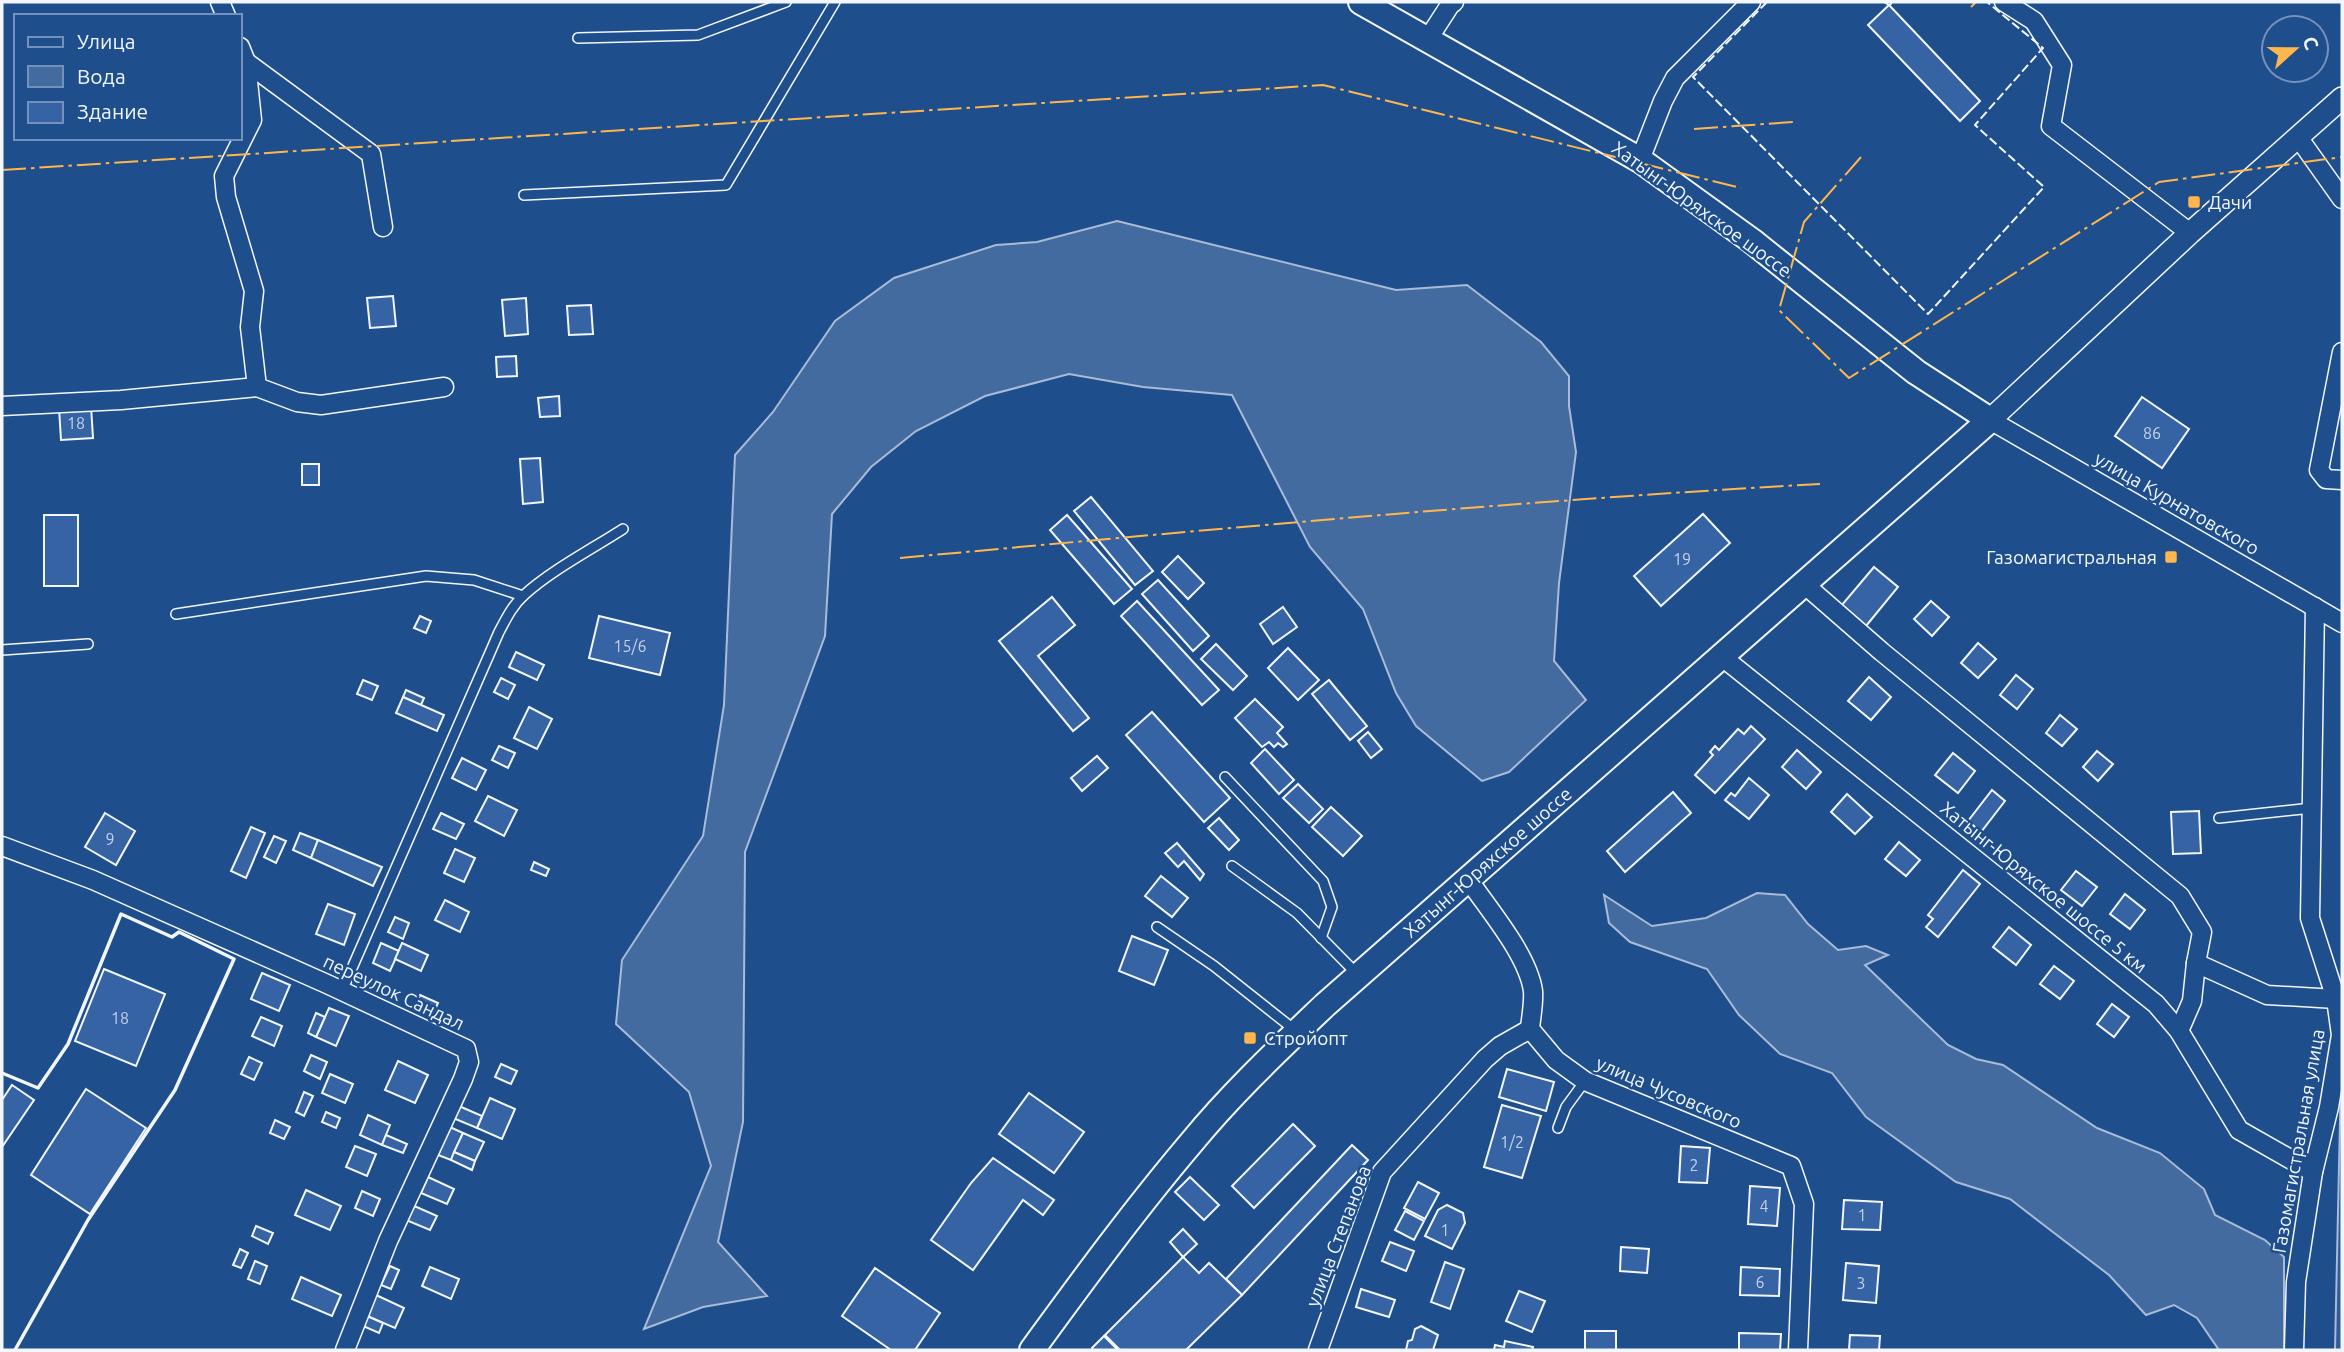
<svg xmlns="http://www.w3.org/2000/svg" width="2344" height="1352" font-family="Ubuntu,sans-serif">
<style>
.built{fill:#305b95;stroke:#a8bbd7;stroke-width:2}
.water{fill:#446ba0;stroke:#a8bbd7;stroke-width:2}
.building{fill:#3563a3;stroke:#f2f6ff;stroke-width:2}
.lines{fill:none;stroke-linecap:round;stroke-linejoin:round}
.service-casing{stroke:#f2f6ff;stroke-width:12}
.minor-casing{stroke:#f2f6ff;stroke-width:21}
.tertiary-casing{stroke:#f2f6ff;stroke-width:24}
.secondary-casing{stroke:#f2f6ff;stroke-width:28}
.service{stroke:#1f4e8c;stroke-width:9}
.minor{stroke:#1f4e8c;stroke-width:18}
.tertiary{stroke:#1f4e8c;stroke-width:21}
.secondary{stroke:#1f4e8c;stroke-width:24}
.fence{stroke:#f2f6ff;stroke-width:2;stroke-dasharray:9 3.5;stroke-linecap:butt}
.wall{stroke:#f2f6ff;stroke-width:3.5}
.power{stroke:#ffb74d;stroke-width:2;stroke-dasharray:24 5 3.5 5;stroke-linecap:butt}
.poi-dot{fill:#ffb74d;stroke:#1f4e8c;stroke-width:2.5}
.labels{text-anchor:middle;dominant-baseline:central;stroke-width:5;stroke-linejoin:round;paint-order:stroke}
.number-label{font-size:16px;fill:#c3d1e8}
.poi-label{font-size:19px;fill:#f2f6ff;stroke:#1f4e8c;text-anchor:start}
.street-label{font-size:19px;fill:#f2f6ff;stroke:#1f4e8c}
</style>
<rect width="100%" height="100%" fill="#1f4e8c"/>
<path class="built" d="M2342,1028V1350H2335Z"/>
<g class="water">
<path d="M1117,221L1396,290L1467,285L1541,342L1569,376V406L1576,452L1559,583L1554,661L1586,700L1509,772L1482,781L1416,726L1396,693L1363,609L1310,547L1232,395L1143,387L1069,374L985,396L916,431L871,467L832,514L825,636L745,852L743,1122L718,1242L767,1296L703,1307L644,1329L711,1166L689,1092L616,1024L622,960L703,836L724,705L735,455L773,412L835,321L894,278L996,245L1037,242Z"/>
<path d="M1757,893L1785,895L1808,924L1838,950L1866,946L1888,955L1865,965L1948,1045L1976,1059L2003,1065L2097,1128L2160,1153L2204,1189L2215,1215L2265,1240L2284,1257V1350H2219L2197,1318L2174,1305L2146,1315L2109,1275L2010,1199L1956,1182L1866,1117L1832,1073L1780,1054L1739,1015L1707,969L1630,942L1609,923L1604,895L1652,926L1706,918Z"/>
</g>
<g class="building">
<path d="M1889,5L1980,101L1960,121L1868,25Z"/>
<path d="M393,296L396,326L370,328L367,298Z"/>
<path d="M526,298L528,334L505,336L502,300Z"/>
<path d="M591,305L593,334L569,335L567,306Z"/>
<path d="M516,356L517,376L497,377L496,357Z"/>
<path d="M559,396L560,416L540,417L538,398Z"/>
<path d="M2142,397L2189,429L2162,468L2115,436Z"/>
<path d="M91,406L93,438L61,440L59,408Z"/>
<path d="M540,458L543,502L523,504L520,459Z"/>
<rect x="302" y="464" width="17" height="21"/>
<path d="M1091,497L1153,571L1135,585L1074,511Z"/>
<path d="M1703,514L1730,543L1661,606L1634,576Z"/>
<rect x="44" y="515" width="34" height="71"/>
<path d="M1067,515L1132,589L1114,604L1050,530Z"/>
<path d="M1178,556L1204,583L1188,599L1162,572Z"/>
<path d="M1874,567L1898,587L1866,626L1841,606Z"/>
<path d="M1158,580L1209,636L1193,651L1142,594Z"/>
<path d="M1052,597L1075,625L1038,656L1089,718L1073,731L999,641Z"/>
<path d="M1137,601L1219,690L1202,705L1121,616Z"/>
<path d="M1931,601L1949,617L1932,636L1914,619Z"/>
<path d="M1283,607L1297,627L1273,644L1260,624Z"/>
<path d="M420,616L431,621L426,633L414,628Z"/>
<path d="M599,616L670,633L660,675L589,658Z"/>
<path d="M1978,643L1996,659L1978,678L1961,663Z"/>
<path d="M1216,644L1247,676L1233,690L1201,659Z"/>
<path d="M1288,648L1319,680L1298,700L1268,668Z"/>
<path d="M516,652L544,665L537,680L509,667Z"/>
<path d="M2016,675L2033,689L2017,709L2000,695Z"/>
<path d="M1869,677L1891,697L1871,720L1848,701Z"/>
<path d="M501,678L515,685L508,699L494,692Z"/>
<path d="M363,680L378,686L372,700L357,694Z"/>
<path d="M1329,680L1367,726L1350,740L1312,694Z"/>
<path d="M406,690L424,698L421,705L403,697Z"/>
<path d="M403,697L444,715L437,731L396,713Z"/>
<path d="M1255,699L1283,727L1277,733L1287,744L1283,747L1278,743L1274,747L1269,742L1262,747L1235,718Z"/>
<path d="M529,707L552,719L537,749L514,738Z"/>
<path d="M1152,712L1230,798L1204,822L1126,735Z"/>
<path d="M2060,715L2077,729L2062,746L2046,733Z"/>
<path d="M1751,726L1765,739L1715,793L1695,775L1713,755L1710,752L1715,746L1719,750L1738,729L1744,734Z"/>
<path d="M1368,732L1382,749L1371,758L1358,741Z"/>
<path d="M499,746L515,753L508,768L492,760Z"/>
<path d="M1265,749L1294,780L1279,794L1251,763Z"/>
<path d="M1797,750L1821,772L1806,789L1782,767Z"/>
<path d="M2097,751L2113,764L2098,781L2083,767Z"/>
<path d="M1953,753L1975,771L1958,793L1935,775Z"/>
<path d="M1097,756L1108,768L1082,791L1071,778Z"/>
<path d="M462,758L486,770L476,790L452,778Z"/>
<path d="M1749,778L1769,795L1749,819L1725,800L1731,793L1735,796Z"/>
<path d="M1298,784L1323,809L1309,823L1283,798Z"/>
<path d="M1992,790L2005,801L1981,832L1968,821Z"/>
<path d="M1673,792L1691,813L1625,872L1607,851Z"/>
<path d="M1847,794L1872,817L1855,834L1831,812Z"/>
<path d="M488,796L517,810L504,836L475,821Z"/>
<path d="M1331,807L1362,836L1343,856L1312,827Z"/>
<path d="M2199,811L2201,853L2173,854L2171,812Z"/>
<path d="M105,813L135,831L116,865L85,847Z"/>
<path d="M441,813L464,824L456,839L433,829Z"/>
<path d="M1219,818L1239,840L1229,850L1208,828Z"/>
<path d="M251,827L265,833L246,878L231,871Z"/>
<path d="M300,833L318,840L311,858L293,850Z"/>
<path d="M274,836L286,841L276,863L264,857Z"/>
<path d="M318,840L382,867L373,886L311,858Z"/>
<path d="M1899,842L1920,860L1906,876L1885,859Z"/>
<path d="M1177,843L1204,874L1200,880L1184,861L1178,867L1165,853Z"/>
<path d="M455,849L475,858L464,882L444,873Z"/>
<path d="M534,862L549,869L546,876L531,870Z"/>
<path d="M1963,870L1980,884L1938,937L1926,927L1933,919L1928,915Z"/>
<path d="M2076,871L2097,887L2082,906L2061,890Z"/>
<path d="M1161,876L1188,898L1172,917L1145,896Z"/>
<path d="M2125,894L2145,910L2130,929L2110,914Z"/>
<path d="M445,900L469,912L460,932L435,920Z"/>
<path d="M328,904L355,914L344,945L316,934Z"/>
<path d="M395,917L409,923L403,939L388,932Z"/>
<path d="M2009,927L2031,945L2016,965L1993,947Z"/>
<path d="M1132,936L1168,950L1154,985L1119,971Z"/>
<path d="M381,943L399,951L390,971L373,963Z"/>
<path d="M402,943L428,955L421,971L395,959Z"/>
<path d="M2054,966L2074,981L2060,999L2040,984Z"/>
<path d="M104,969L165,994L136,1066L75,1041Z"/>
<path d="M262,973L290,985L279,1011L251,999Z"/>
<path d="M420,995L438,1003L433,1014L415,1006Z"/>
<path d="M2112,1004L2129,1017L2114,1037L2097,1024Z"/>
<path d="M329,1008L349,1016L336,1046L316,1037Z"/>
<path d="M316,1013L325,1017L316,1037L308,1033Z"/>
<path d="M261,1017L282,1026L274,1046L252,1036Z"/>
<path d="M311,1055L327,1062L320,1079L304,1071Z"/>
<path d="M249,1057L262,1063L254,1080L241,1074Z"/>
<path d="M398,1061L428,1075L415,1103L385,1090Z"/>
<path d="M501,1064L517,1071L511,1084L495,1077Z"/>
<path d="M1507,1069L1554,1082L1546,1111L1499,1097Z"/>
<path d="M330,1074L353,1084L345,1103L322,1093Z"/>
<path d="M12,1085L34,1100L2,1147V1100Z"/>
<path d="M86,1089L146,1128L90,1214L31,1175Z"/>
<path d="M304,1092L313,1096L304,1116L296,1112Z"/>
<path d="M1029,1093L1084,1132L1054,1173L999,1134Z"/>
<path d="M490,1098L515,1109L502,1139L477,1128Z"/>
<path d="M1502,1105L1541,1116L1522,1178L1484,1167Z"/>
<path d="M459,1106L482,1116L477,1128L453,1118Z"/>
<path d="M326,1112L340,1118L336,1128L322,1122Z"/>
<path d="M368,1115L390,1125L382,1145L360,1135Z"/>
<path d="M275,1120L290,1127L284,1139L270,1133Z"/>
<path d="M1293,1124L1315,1146L1254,1208L1232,1186Z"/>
<path d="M450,1127L463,1133L451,1160L438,1155Z"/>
<path d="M463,1133L484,1142L475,1161L454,1152Z"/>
<path d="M386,1135L407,1144L403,1153L382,1145Z"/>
<path d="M1352,1145L1368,1160L1242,1295L1226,1279Z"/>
<path d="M355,1146L376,1154L367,1176L346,1167Z"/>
<path d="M1681,1146L1710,1148L1707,1183L1679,1182Z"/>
<path d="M454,1152L475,1161L472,1170L451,1160Z"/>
<path d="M993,1158L1054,1200L1043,1215L1023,1200L973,1270L931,1240L971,1183Z"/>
<path d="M428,1177L454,1189L447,1204L421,1193Z"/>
<path d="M1190,1177L1219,1205L1204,1220L1175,1192Z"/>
<path d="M1418,1182L1439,1193L1425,1219L1404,1208Z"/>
<path d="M1750,1186L1780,1188L1777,1226L1748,1224Z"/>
<path d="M306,1190L341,1206L330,1230L295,1215Z"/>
<path d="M362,1191L380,1199L373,1216L355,1208Z"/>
<path d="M1844,1200L1882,1202L1880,1230L1842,1229Z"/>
<path d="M412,1205L437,1216L430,1230L406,1220Z"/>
<path d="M1447,1205L1463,1213L1465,1223L1452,1249L1425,1236L1438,1210Z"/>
<path d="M1405,1211L1424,1221L1414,1240L1395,1230Z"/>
<path d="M256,1226L273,1233L268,1244L252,1236Z"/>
<path d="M1183,1229L1197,1244L1183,1257L1170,1242Z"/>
<path d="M1390,1242L1414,1251L1406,1271L1382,1261Z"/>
<path d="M1621,1247L1649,1249L1647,1273L1620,1271Z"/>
<path d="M240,1249L248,1253L241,1268L233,1265Z"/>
<path d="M1183,1257L1199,1273L1209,1263L1242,1295L1186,1350H1120L1105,1335Z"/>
<path d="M255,1261L267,1266L260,1284L248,1279Z"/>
<path d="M1445,1262L1464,1269L1450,1309L1431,1302Z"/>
<path d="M1846,1263L1879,1266L1876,1303L1843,1300Z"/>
<path d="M390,1266L399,1270L391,1289L381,1285Z"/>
<path d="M430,1267L459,1279L451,1299L422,1286Z"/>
<path d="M1741,1267L1780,1269L1779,1296L1740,1295Z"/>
<path d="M875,1268L940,1313L915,1350H891L842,1316Z"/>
<path d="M301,1277L341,1295L332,1316L292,1299Z"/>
<path d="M1361,1289L1395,1300L1389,1317L1356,1307Z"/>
<path d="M1519,1291L1545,1301L1532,1332L1506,1321Z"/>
<path d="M376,1295L404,1308L395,1328L367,1316Z"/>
<path d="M367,1316L383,1323L379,1333L363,1326Z"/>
<path d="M1421,1326L1438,1335L1433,1350H1406L1408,1341L1412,1340L1415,1329Z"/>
<rect x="1585" y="1331" width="31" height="19"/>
<path d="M1739,1333L1781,1334L1780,1350H1739Z"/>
<path d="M1850,1335L1880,1336L1879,1350H1849Z"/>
<path d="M1104,1336L1118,1350H1093L1092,1348Z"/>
<path d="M1505,1341L1533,1347L1532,1350H1494L1495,1345L1504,1347Z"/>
</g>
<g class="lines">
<g class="service-casing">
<g id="service">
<path d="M578,38L698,35L786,2"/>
<path d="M524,195L726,185L835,2"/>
<path d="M176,614L426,576L474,580L523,596"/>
<path d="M2,650L88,644"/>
<path d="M1225,777L1323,881L1332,907L1321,938"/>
<path d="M2219,818L2312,808"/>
<path d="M1232,866L1297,913L1357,974"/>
<path d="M1157,927L1214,966L1296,1031"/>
<path d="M342,991L499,632C506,619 512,606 523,596C550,571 592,549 623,529"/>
<path d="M1558,1128L1566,1107L1585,1081"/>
</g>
</g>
<g class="minor-casing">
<g id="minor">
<path d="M220,2L226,16"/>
<path d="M2004,2L2034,21L2062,65L2051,126L2190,233"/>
<path d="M1428,39L1450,5L1454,2"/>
<path d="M240,47L246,62L252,120L224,176L226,197L254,291L250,327L257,387L297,402L321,405L444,387"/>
<path d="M246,62L371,154L383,227"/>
<path d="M2298,137L2342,199"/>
<path d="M1640,160L1663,101L1675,78L1751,2"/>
<path d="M2342,352L2319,470L2326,479L2342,480"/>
<path d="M2,406L121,400L257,387"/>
<path d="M1990,420L2342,623"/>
<path d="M1804,584L1882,652L2180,896L2202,932L2196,963L2267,995L2336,999"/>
<path d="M1721,656L2156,1004L2179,1031L2239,1130L2313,1172"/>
<path d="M2,846L93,880L327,984L466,1049L469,1062L463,1079L388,1241L345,1350"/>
<path d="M1468,879C1489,910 1528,955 1533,991C1534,1003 1531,1017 1530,1029L1556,1060L1585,1081L1791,1166L1804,1204L1798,1350"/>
<path d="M2179,1031L2192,1001L2196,963"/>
<path d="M1318,1350L1382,1172L1485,1059L1500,1046L1530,1029"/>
<path d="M2294,1350L2296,1282L2313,1172L2329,1107L2341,1035L2336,999L2310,918L2315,607"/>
</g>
</g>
<g class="tertiary-casing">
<path id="tertiary" d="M1990,420L2190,233L2342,98"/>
</g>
<g class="secondary-casing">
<g id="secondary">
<path id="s1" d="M1032,1350C1083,1280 1135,1209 1191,1143C1232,1093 1279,1049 1325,1005L1990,420L1916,372L1752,241L1640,160L1361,2"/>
</g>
</g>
<use href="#service" class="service"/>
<use href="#minor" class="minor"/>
<use href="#tertiary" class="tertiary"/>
<use href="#secondary" class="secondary"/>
<g class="fence">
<path d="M1767,2L1693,77L1928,314L2044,187L1975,125L2043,48L1987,2"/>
<path d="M1884,2L1889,5L1894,2"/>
</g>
<path class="wall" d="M2,1073L38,1088L68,1044L121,914L172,937L179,932L234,959L175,1090L88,1220L15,1350"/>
<g class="power">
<path d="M1971,7L1976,2"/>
<path d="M1694,129L1793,122"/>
<path d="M1861,157L1804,222L1779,310L1849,378L2159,182L2342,157"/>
<path d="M2,170L1323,85L1741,188"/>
<path d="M900,558C1206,530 1512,501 1820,484"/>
</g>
</g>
<g class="poi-dot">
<rect x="2187" y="195" width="14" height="14" rx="3.5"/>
<rect x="2164" y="550" width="14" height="14" rx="3.5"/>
<rect x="1243" y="1031" width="14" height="14" rx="3.5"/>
</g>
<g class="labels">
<g class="number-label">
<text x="76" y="423">18</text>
<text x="2152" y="433">86</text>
<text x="1682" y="559">19</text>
<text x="630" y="646">15/6</text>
<text x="110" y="839">9</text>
<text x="120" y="1018">18</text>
<text x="1512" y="1142">1/2</text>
<text x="1694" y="1165">2</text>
<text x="1764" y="1206">4</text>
<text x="1862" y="1215">1</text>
<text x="1445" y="1230">1</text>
<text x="1760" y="1282">6</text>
<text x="1861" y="1283">3</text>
</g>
<g class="poi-label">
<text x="2208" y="202">Дачи</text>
<text x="2157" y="557" text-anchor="end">Газомагистральная</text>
<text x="1264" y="1038">Стройопт</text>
</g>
<g class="street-label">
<text transform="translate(1702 209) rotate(36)">Хатынг-Юряхское шоссе</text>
<text transform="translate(2177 503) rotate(30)">улица Курнатовского</text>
<text stroke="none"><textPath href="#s1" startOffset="670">Хатынг-Юряхское шоссе</textPath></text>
<text transform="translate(2044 887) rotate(39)">Хатынг-Юряхское шоссе 5 км</text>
<text transform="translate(394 992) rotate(25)">переулок Сандал</text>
<text transform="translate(1669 1092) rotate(23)">улица Чусовского</text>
<text transform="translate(2298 1141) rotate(-80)">Газомагистральная улица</text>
<text transform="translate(1338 1236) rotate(-69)">улица Степанова</text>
</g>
</g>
<rect width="2344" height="1352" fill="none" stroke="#f2f6ff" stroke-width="7"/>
<rect x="14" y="14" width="228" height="126" fill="#1f4e8c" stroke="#7391ba" stroke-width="2"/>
<rect x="28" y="37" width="35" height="10" fill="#1f4e8c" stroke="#7391ba" stroke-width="2"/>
<text x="77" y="49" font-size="21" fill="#f2f6ff">Улица</text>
<rect x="28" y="66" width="35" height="21" fill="#446ba0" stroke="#7391ba" stroke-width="2"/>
<text x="77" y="84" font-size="21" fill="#f2f6ff">Вода</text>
<rect x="28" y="102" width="35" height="21" fill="#3563a3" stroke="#7391ba" stroke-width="2"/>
<text x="77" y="119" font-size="21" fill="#f2f6ff">Здание</text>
<g transform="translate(2295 49) rotate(69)"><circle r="33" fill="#1f4e8c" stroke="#7391ba" stroke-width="2"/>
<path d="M0-5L12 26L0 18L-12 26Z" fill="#ffb74d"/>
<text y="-10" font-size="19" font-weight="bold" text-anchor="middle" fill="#f2f6ff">С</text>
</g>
</svg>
